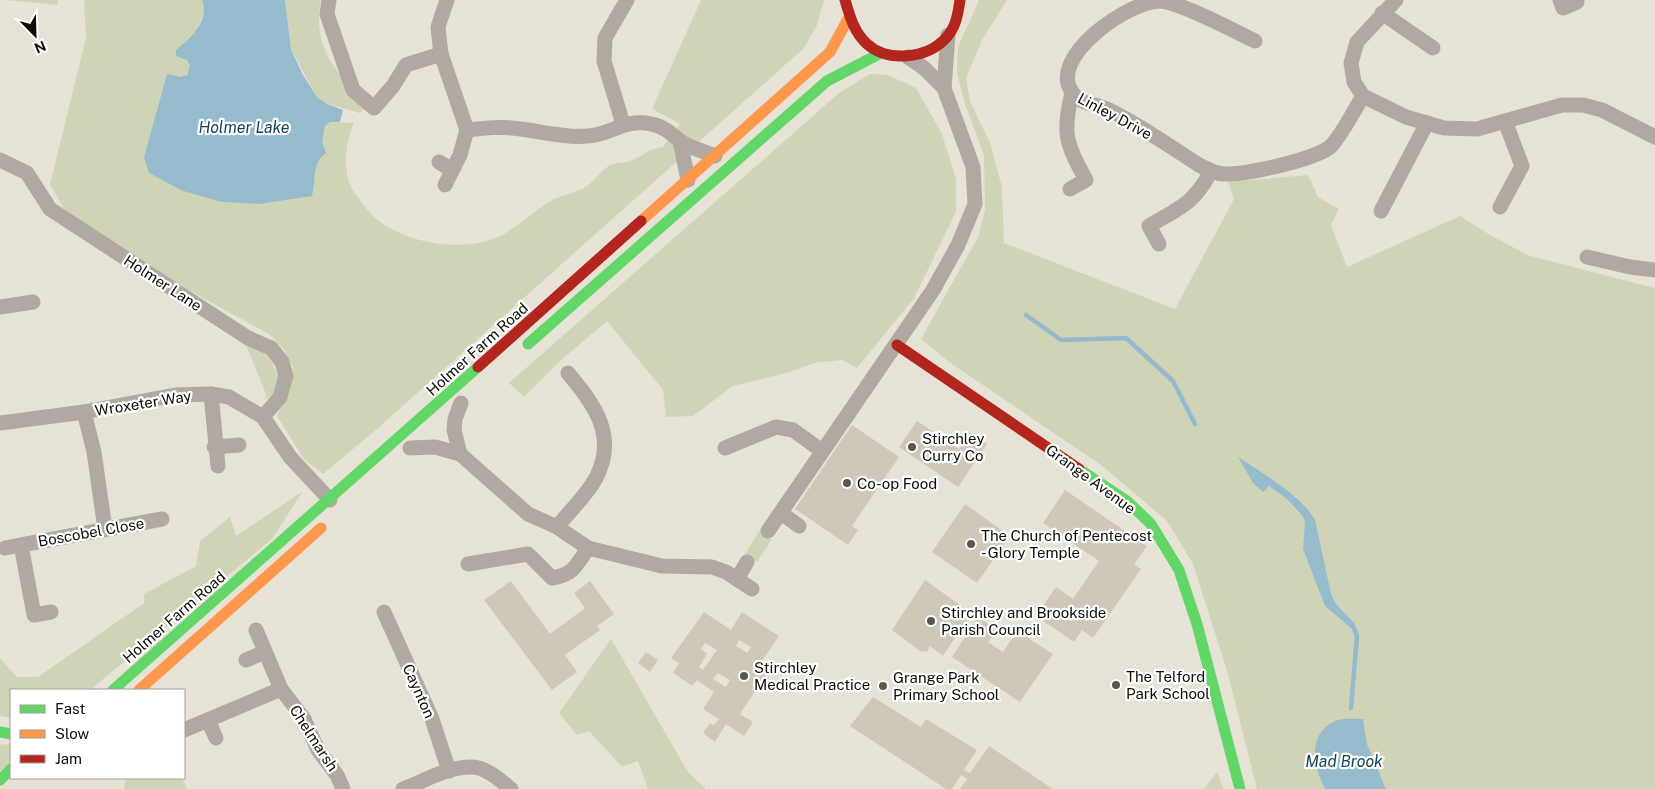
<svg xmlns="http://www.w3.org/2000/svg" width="1655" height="789" font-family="'Public Sans',sans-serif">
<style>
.green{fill:#d0d4b7}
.water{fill:#96bbcd}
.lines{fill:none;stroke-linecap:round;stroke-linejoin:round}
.stream{stroke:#96bbcd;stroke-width:4.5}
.building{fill:#cfc8b9;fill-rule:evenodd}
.street{stroke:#afa9a1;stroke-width:15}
.fast{stroke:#63d668;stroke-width:11}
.slow{stroke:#ff974d;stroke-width:11}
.jam{stroke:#b3261e;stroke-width:11}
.poi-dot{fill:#5b574f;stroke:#fff;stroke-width:2}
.labels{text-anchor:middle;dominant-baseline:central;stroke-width:4.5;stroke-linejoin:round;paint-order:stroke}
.street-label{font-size:15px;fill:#0f0c06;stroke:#fff}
.poi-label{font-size:15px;fill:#0f0c06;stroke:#fff;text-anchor:start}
.water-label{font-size:16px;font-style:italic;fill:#16435a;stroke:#fff}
</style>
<rect width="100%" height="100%" fill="#e7e2d6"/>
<g class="green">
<path d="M6,0H58V5Z"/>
<path d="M84,0H202C211,23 179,42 190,66L187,75L180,77L167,75L144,157L183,191L221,202L260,204L312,195L314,189L312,181L325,126L330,122L354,123C345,143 341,176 356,195C362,202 367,210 373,216C403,244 466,254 502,235C520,225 535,210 552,200C562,195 574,193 584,188C593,183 599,173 607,167C615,161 623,164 632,160C643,156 650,148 663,147L680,124L652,109L701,0H824L817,25L804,48L377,429L323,474L303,458L277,416L291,386L293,367L284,350L269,334L192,292L66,212L50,184L86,38Z"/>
<path d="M285,0H321C311,42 336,78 369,102L360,113L327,104L317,97L291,50Z"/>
<path d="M979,0H1007L982,40L966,78L970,101L990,143L1002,187L1004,243L1175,309L1234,199L1228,182L1308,175L1318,197L1339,209L1331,225L1347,267L1460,216L1490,235L1530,256L1655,288V789H1257L1228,674L1193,564L1167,521L1101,465L949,362L921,339L978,237L985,210L984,156L965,104L957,73L958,47Z"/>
<path d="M870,74L888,75L916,88L942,134L956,179V212L914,298L857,368L842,360L814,363L787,373L733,386L693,416L666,417L663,390L607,321L560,361L524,397L509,383L839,93Z"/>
<path d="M246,345C270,352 271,360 281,383L275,394L265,399L266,394Z"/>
<path d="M303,491L272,539L90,690H11V718L0,716V658L17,677H38L144,603V594L196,566L200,541L230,517L236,536Z"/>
<path d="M759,531L772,539L757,562L745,554Z"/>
<path d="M611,639L688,772L706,789H648L638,761L622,767L589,731L577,735L559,713Z"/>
<path d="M0,744L11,745V763L0,771Z"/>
<path d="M1217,772L1224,789H1204Z"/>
<path d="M126,778H182L187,789H124Z"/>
</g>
<g class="water">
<path d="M202,0H285L291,50L303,75L317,97L327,104L343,110L340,122H330L325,126L322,142L326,153C310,165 317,180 312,196L260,204L221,202L183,191L149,173L144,157L167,74L180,77L187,75L190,66L187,60L176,56V50C190,39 210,21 202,0Z"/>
<path d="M1238,457C1262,473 1301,495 1315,520L1331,594L1336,604L1355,624L1351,628L1325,606L1303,549L1305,522L1302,515L1287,499L1269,486L1263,492L1253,483Z"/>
<path d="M1363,719L1367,744L1386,789H1325C1313,766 1307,734 1335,721C1343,718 1354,719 1363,719Z"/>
</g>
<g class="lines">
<g class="stream">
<path d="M1026,315L1061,340L1126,338L1173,381L1195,424"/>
<path d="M1351,708L1357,636L1353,626"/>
</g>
</g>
<g class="building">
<path d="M917,421L959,449L970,432L987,444L958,487L899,447Z"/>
<path d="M852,425L899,457L852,526L858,530L848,545L795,509Z"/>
<path d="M1065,490L1147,546L1134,564L1141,569L1093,638L1082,630L1074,642L1036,616L1056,587L1073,599L1099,561L1043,523Z"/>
<path d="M965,504L1010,536L977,583L932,552Z"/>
<path d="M925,580L971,613L943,656L930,646L927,652L920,651L892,630Z"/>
<path d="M511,581L550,634L585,608L574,593L590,581L614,614L597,626L600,630L565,655L577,672L552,690L484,600Z"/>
<path d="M704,612L731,630L742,612L779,636L762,661L771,667L740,714L753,722L744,736L726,724L715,742L703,733L710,723L714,725L719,719L703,709L714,692L697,680L692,686L673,673L679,663L671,658ZM739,640L751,647L747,653L736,646ZM705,643L717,650L703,670L699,667L707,654L701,649ZM718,673L730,680L726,687L713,679Z"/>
<path d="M978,617L997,630L988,642L1003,652L1017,631L1053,654L1020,702L952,657Z"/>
<path d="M646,652L658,660L650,672L638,663Z"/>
<path d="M873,697L921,727L926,719L977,750L964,770L970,773L989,746L1053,789H960L967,779L961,775L952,789H946L850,726Z"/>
</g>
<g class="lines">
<g class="street">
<path d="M329,0L327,14L353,90L374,108L393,86L406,65L441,54"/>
<path d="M447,0L438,27L441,54L467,130C485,128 503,126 521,129C544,132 565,138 588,136C611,135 625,118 651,124C663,126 671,133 680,141C689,148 704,151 715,156"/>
<path d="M1396,0L1357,42L1351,63L1354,82L1363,96L1406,117L1444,128L1477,129L1562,105H1583L1602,110L1655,137"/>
<path d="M1560,0L1563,8L1577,2"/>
<path d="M1382,13L1433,48"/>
<path d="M1255,41C1234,31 1182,3 1161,1C1130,0 1047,57 1072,92C1079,104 1097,104 1109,110C1140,125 1169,146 1199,165C1207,169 1215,174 1225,174C1244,175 1320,159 1332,145C1344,131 1353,112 1363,96"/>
<path d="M944,88L948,35"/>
<path d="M623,124L604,61L605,38L627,0"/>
<path d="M680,141L688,180"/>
<path d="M0,160L27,173L50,209L248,338L271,348L282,362L286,376L280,397L263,417"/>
<path d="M439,162L452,170"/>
<path d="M445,185L460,155L467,130"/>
<path d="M1070,189L1086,180C1066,143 1062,134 1072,93"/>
<path d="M1500,207L1522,166L1505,121"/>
<path d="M1381,211L1427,123"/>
<path d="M1159,244L1149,226C1179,208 1194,204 1211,171"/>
<path d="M1587,257L1630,267L1655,270"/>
<path d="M0,307L33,302"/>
<path d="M211,394L218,466"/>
<path d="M461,403L455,419L454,430L460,454L528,514L557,527L588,548L662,566L712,567L726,572L752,589"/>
<path d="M84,412L94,452L105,529"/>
<path d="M0,423L84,412L175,395L211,394L229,397L263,417L290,457L330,500"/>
<path d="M214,447L239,445"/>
<path d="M410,448L435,447L460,454"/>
<path d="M725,448L776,427L793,430L822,451"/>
<path d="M781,513L799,526"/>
<path d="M557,527C569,512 586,496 596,478C618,436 594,404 568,373"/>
<path d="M768,531L933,290L958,245L975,204L973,167L944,88L924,68L908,57"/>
<path d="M5,548L21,545"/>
<path d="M468,564L528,554L552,578C574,575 577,564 588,548"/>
<path d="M737,579L747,562"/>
<path d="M51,612L34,615L21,545L162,519"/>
<path d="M384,612L432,719L449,771"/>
<path d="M256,630L281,689L304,719L318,750L337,775L343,789"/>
<path d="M246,660L265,652"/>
<path d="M208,720L216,738"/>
<path d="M184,730L281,689"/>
<path d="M403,789C424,781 448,767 470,767C485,766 500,780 511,789"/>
</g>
<g class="fast">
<path d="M528,344L827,81L881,53"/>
<path d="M1079,469L1127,501L1151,524L1179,570L1197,624L1240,789"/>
<path d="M113,690L478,367"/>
<path d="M0,732L11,734"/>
<path d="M0,780L11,769"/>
</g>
<g class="slow">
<path d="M641,221L830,52L848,19"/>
<path d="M139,690L321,528"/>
</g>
<g class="jam">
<path d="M845,0C850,17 854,32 867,44C888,63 927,58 945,39C956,28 958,14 960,0"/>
<path d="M897,345L1079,469"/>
<path d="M478,367L641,221"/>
</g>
</g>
<g class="poi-dot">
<circle cx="912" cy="447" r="5"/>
<circle cx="847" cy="483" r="5"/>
<circle cx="971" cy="544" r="5"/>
<circle cx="931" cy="621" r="5"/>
<circle cx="744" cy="676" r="5"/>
<circle cx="1116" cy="685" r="5"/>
<circle cx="883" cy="686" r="5"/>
</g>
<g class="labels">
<g class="street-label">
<text transform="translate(1115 116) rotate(28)">Linley Drive</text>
<text transform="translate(163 283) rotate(33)">Holmer Lane</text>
<text transform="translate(477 349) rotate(-42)">Holmer Farm Road</text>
<text transform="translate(143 403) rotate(-9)">Wroxeter Way</text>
<text transform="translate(1091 479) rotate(36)">Grange Avenue</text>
<text transform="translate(91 532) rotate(-10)">Boscobel Close</text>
<text transform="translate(174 617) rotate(-41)">Holmer Farm Road</text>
<text transform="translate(419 691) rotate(66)">Caynton</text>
<text transform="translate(314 738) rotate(57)">Chelmarsh</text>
</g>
<g class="poi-label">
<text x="922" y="438">Stirchley<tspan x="922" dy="17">Curry Co</tspan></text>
<text x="857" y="483">Co-op Food</text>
<text x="981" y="535">The Church of Pentecost<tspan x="981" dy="17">- Glory Temple</tspan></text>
<text x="941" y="612">Stirchley and Brookside<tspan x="941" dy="17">Parish Council</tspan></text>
<text x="754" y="667">Stirchley<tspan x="754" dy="17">Medical Practice</tspan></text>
<text x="1126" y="676">The Telford<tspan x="1126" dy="17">Park School</tspan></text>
<text x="893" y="677">Grange Park<tspan x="893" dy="17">Primary School</tspan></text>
</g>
<g class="water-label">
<text x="244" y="127">Holmer Lake</text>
<text x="1344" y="761">Mad Brook</text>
</g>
</g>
<rect x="10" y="689" width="175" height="90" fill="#ffffff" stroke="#9f9e9b"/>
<rect x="20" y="705" width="25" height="8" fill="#63d668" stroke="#9f9e9b"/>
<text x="55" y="714" font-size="15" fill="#0f0c06">Fast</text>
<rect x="20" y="730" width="25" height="8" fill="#ff974d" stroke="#9f9e9b"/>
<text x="55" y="739" font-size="15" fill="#0f0c06">Slow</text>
<rect x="20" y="755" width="25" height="8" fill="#b3261e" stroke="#9f9e9b"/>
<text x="55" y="764" font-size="15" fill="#0f0c06">Jam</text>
<g transform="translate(35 35) rotate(157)" stroke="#ffffff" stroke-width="4" paint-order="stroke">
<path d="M0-4L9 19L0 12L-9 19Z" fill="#0f0c06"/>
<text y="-8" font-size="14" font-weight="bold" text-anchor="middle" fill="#0f0c06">N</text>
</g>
</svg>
